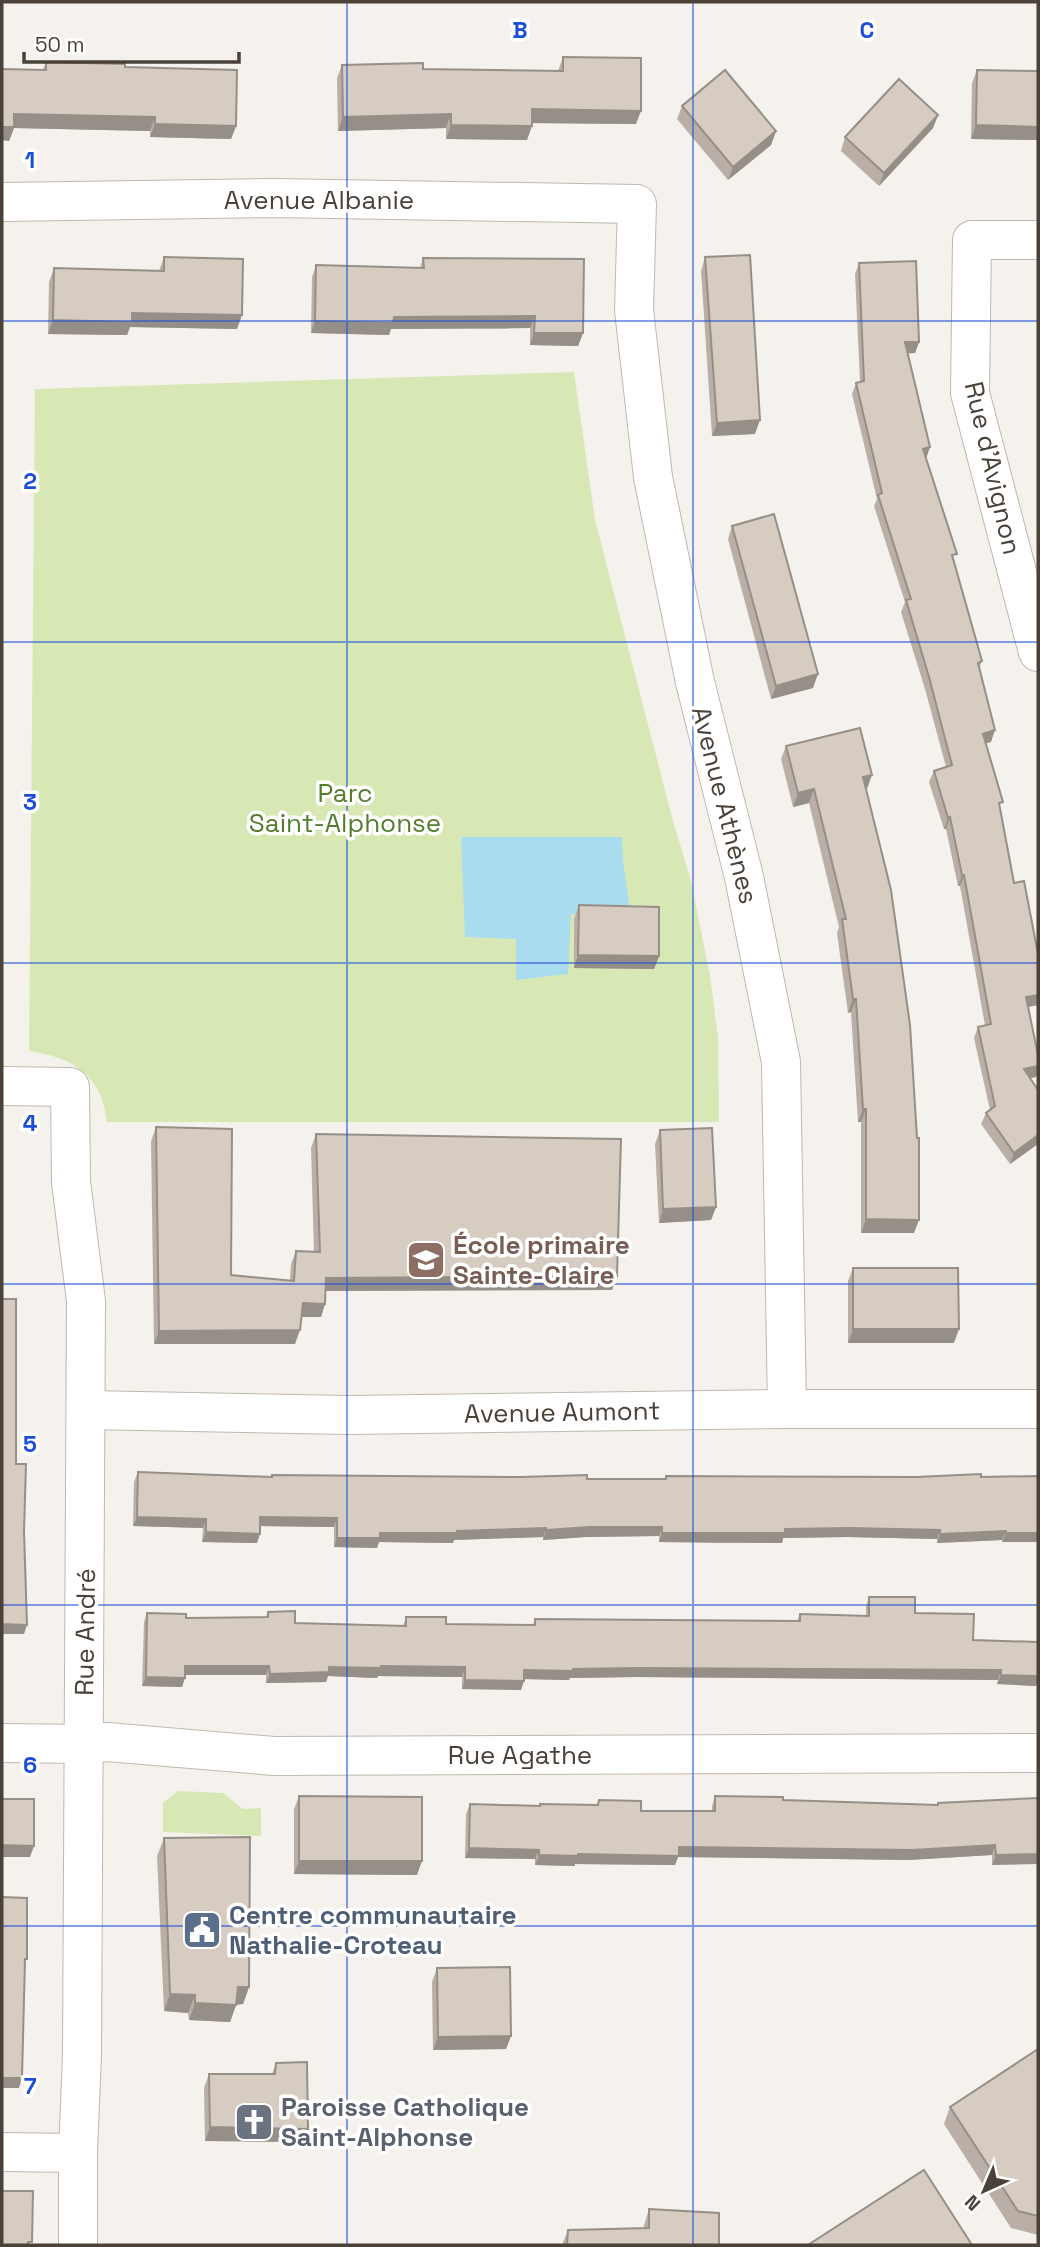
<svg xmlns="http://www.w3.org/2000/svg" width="1040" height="2247" font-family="'Space Grotesk',sans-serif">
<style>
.green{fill:#d8e8b5}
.water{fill:#aadcf0}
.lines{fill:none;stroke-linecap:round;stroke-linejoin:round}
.minor-casing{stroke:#c1b8ae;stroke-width:40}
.minor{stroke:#fff;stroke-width:38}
.wall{fill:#b9afa6}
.shaded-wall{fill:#968f87}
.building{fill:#d7ccc1;stroke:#968f87;stroke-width:2}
.grid{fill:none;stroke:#1d4ed8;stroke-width:2;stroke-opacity:0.55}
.labels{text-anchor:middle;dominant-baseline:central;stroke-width:7;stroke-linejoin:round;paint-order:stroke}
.street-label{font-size:26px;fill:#4a4139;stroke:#fff}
.park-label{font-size:26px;fill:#547c2c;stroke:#fff}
.education-label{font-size:26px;font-weight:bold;fill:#785e54;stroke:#fff;text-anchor:start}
.service-label{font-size:26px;font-weight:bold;fill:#4e5e75;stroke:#fff;text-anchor:start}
.worship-label{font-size:26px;font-weight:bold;fill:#5b616d;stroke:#fff;text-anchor:start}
.grid-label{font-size:23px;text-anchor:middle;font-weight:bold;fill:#1d4ed8;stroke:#fff;stroke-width:7;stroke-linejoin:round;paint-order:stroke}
</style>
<rect width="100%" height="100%" fill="#f5f1ec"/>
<g class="green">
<path d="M574,372L595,520L673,821L691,881L710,976L718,1037L719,1122H107C101,1074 74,1058 29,1051L35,389Z"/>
<path d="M178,1791L223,1793L243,1809L261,1808V1836L163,1832V1803Z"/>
</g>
<path class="water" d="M461,837H622L623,861L631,916L571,914L568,974L516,980V939L465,937Z"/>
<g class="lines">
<g class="minor-casing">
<g id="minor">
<path d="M2,202L274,198L637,204L634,310L653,477L695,682L744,877L781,1062L787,1409"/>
<path d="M1038,240H972L970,393L1038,652"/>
<path d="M2,1086L70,1087L71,1182L86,1301L82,2054L78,2153V2245"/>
<path d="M87,1410L349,1415L787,1409H1038"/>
<path d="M2,1743L84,1744L107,1742L274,1756L1038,1753"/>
<path d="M2,2152L78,2153"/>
</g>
</g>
<use href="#minor" class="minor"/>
</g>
<g class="wall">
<path d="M563,57L636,124L532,123L527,140L446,139V128L338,131L337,78L342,65L423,69L558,71Z"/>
<path d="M46,62L125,67L236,126L231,139L150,137V131L14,128L9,141L2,140L43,70Z"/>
<path d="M977,70L1038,71V140L971,139L972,83Z"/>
<path d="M682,106L776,131L771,145L728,180L677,119Z"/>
<path d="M938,115L933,128L879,186L841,151L845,137Z"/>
<path d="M164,257L237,329L130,327L127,335L48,334L49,282L54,268L159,271Z"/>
<path d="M705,257L755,434L712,436L701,271Z"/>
<path d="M423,258L583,333L578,346L530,345V328L391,329L389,335L311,333L312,277L316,265L420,268Z"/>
<path d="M859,263L919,342L915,353H907L926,458L982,661L979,668L991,742L985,743L1000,808L1014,883L1038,954V1005L1028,1007L1038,1055V1071L1036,1077L1030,1078L1038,1090V1144L1010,1164L981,1124L986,1113L990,1110L974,1038L978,1027L985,1025L960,886H958L946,829H944L929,782L934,771L946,767L925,689L901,612L905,602L874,506L877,499L852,394L856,383L860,382L855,274Z"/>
<path d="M732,526L813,688L771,699L728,539Z"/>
<path d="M786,746L867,789H866L914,1233H861V1122H858L851,1012L848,1013L837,933L839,927L809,803L793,807L781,759Z"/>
<path d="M579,905L659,956L654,969L574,968V919Z"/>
<path d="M156,1127L231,1275L290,1280L291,1264L296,1251L314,1252L311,1148L316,1134L617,1276L612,1290L326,1291L325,1304L321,1317H301L295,1344H154L151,1141Z"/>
<path d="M660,1130L716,1207L711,1220L659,1223L655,1144Z"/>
<path d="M853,1268L954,1343H848V1281Z"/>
<path d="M138,1472L271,1477L272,1475L587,1479H665L666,1476L916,1477L1038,1476L1002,1542V1540L937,1543V1539L847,1537L783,1538L782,1543H716L659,1542V1536L586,1537L543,1540V1537L454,1540L453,1543L379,1542L377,1548L334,1547V1527L260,1526L257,1543L202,1542L203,1528L133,1526L134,1482Z"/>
<path d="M869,1597L915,1613L973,1640L1037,1682L1036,1686L997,1684L998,1680L636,1677L570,1678L569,1680L524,1679L521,1690L462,1689V1677L378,1676L377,1678L328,1676L326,1682L266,1683V1675H185L182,1687L142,1686L144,1622L147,1613L186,1618L266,1617L268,1612L295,1623L403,1626L406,1617L446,1624L533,1625L535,1619L797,1621L800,1614L866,1616V1606Z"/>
<path d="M299,1796L417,1875L294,1874V1809Z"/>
<path d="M715,1796L783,1800L937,1805L938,1803L1038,1798L992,1865V1855L908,1860L678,1857L675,1865L575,1864V1866L535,1865V1859L465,1858L466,1814L470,1804L539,1806L597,1805L599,1800L641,1811H712V1806Z"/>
<path d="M164,1838L249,1987L243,2004L236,2005L230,2022L189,2020L188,2013L164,2011L157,1856Z"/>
<path d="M437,1968L511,2036L506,2049L433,2050L432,1982Z"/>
<path d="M1038,2049V2235L1011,2228L944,2124L950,2107Z"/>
<path d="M276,2063L308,2129L303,2142L205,2141L204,2088L209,2074H272Z"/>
<path d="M649,2209L719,2245H562L568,2230L643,2229Z"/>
</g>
<g class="shaded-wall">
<path d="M532,109L641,111L636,124L527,123Z"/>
<path d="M14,114L155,117L150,131L14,128L9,141L2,140V127Z"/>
<path d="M451,114L446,128L338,131L343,117Z"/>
<path d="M938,115L933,128L879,186L884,173Z"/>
<path d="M155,124L236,126L231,139L150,137Z"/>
<path d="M451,125L532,126L527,140L446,139Z"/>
<path d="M976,125L1038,127V140L971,139Z"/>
<path d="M776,131L771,145L728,180L733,167Z"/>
<path d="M132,313L242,315L237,329L130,327L127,335L48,334L53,320Z"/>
<path d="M535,316L530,328L391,329L389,335L311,333L315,321L394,317Z"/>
<path d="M534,333H583L578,346L530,345Z"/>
<path d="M905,342H919L915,353L901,354Z"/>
<path d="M760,420L755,434L712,436L717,423Z"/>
<path d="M930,447L926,459L923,449Z"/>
<path d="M818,674L813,688L771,699L776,686Z"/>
<path d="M995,730L991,742L979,745L983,734Z"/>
<path d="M872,775L867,789L858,791L863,777Z"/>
<path d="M814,789L809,803L793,807L798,793Z"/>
<path d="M950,817L946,829H944L948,818Z"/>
<path d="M962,875H964L960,886H958Z"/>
<path d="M578,955L659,956L654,969L574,968Z"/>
<path d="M1038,995V1005L1022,1008L1026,997Z"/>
<path d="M853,999H856L851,1012L848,1013Z"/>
<path d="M1038,1066V1071L1036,1077L1019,1080L1024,1069Z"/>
<path d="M863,1109H866L861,1122H858Z"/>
<path d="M1038,1135V1144L1010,1164L1014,1153Z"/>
<path d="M716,1207L711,1220L659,1223L663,1209Z"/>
<path d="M866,1219L919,1220L914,1233H861Z"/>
<path d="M617,1276L612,1290L321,1291L326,1278Z"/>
<path d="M303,1303L325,1304L321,1317H298Z"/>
<path d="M853,1329H959L954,1343H848Z"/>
<path d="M300,1330L295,1344H154L159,1331Z"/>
<path d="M137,1517L206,1519L203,1528L133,1526Z"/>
<path d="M260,1517L337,1518L334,1527L257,1526Z"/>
<path d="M589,1527H662L659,1536L586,1537L543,1540L546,1530Z"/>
<path d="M546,1528L543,1537L454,1540L453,1543L379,1542L377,1548L334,1547L337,1538L380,1533Z"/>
<path d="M851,1528L940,1530L937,1539L847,1537L783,1538L782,1543L659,1542L662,1533Z"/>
<path d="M1006,1531L1002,1540L937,1543L940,1534Z"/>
<path d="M206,1532L260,1534L257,1543L202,1542Z"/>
<path d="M1006,1533H1038V1542H1002Z"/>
<path d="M2,1624L27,1625L24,1634H2Z"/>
<path d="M185,1666H269L266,1675H182Z"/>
<path d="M381,1666L465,1667L462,1677L378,1676L377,1678L328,1676L326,1682L266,1683L270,1674L329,1667Z"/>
<path d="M639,1668L1001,1670L998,1680L636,1677L570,1678L569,1680L521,1679L524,1670Z"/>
<path d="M1001,1675H1038V1682L1036,1686L997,1684Z"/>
<path d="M146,1677L185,1678L182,1687L142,1686Z"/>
<path d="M465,1680L524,1681L521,1690L462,1689Z"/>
<path d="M2,1845L34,1846L30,1857H2Z"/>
<path d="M995,1845L992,1855L908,1860L678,1857L675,1865L575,1864V1866L535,1865L539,1855L679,1847Z"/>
<path d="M469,1848L539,1850L535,1859L465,1858Z"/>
<path d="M1038,1854V1864L992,1865L996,1855Z"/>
<path d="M299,1861H422L417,1875L294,1874Z"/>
<path d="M238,1987H249L243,2004L232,2005Z"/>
<path d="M170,1994L195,1995L188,2013L164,2011Z"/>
<path d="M195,2003L236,2005L230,2022L189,2020Z"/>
<path d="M511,2036L506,2049L433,2050L438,2037Z"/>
<path d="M2,2078H22L19,2088H2Z"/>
<path d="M210,2127L308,2129L303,2142L205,2141Z"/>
</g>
<g class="building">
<path d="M563,57L641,58V111L532,109V126L451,125V114L343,117L342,65L423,63V69L563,71Z"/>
<path d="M46,62L125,64V67L237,70L236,126L155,124V117L14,114V127H2V69L46,70Z"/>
<path d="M725,70L776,131L733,167L682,106Z"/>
<path d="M977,70L1038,71V127L976,125Z"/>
<path d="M899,79L938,115L884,173L845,137Z"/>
<path d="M750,255L760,420L717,423L705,257Z"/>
<path d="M164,257L243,259L242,315L132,313V322L53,320L54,268L164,271Z"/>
<path d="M423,258L584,259L583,333H534L535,316L394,317L393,323L315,321L316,265L424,268Z"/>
<path d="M916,261L919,342H905L930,447L923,449L957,554L952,555L982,661L978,663L995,730L983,734L1003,802L999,803L1014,883L1024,881L1038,954V995L1026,997L1038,1055V1066L1024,1069L1038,1090V1135L1014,1153L986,1113L995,1106L978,1027L991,1024L964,875H962L950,817L948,818L934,771L952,765L929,677L906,600L911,599L878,495L882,493L856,383L864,381L859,263Z"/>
<path d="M774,514L818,674L776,686L732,526Z"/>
<path d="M860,728L872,775L863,777L891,890L910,1025L917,1138H919V1220L866,1219V1109H863L856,999H853L842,919H846L814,789L798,793L786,746Z"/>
<path d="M579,905L659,907V956L578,955Z"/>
<path d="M156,1127L232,1129L231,1275L294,1281L296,1251L320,1252L316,1134L621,1139L617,1276L326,1278L325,1304L303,1303L300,1330L159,1331Z"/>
<path d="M712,1128L716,1207L663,1209L660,1130Z"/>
<path d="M853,1268H958L959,1329H853Z"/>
<path d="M2,1299H16V1464H26L24,1531L27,1625L2,1624Z"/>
<path d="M138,1472L272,1477V1475L521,1477L587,1475V1479H666V1476L916,1477L981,1474V1477L1038,1476V1533H1006V1531L940,1534V1530L851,1528L785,1529V1533H662V1527H589L546,1530V1528L457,1531V1533H380V1538H337V1518L260,1517V1534L206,1532V1519L137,1517Z"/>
<path d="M869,1597H915V1613L974,1614L973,1640L1038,1642V1676L1001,1675V1670L639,1668L573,1669V1671L524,1670V1681L465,1680V1667L381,1666V1668L329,1667V1672L270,1674L269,1666H185V1678L146,1677L147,1613L186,1614V1618L268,1617V1612L295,1611V1623L406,1626V1617H446V1624L535,1625V1619L800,1621V1614L869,1616Z"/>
<path d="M299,1796L422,1797V1861H299Z"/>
<path d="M715,1796L783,1797V1800L938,1805V1803L1038,1798V1854L996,1855L995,1845L912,1850L679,1847V1856L578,1854V1856L539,1855V1850L469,1848L470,1804L540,1806V1804L598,1805L599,1800L641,1801V1811H715Z"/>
<path d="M2,1799H34V1846L2,1845Z"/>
<path d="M250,1837L249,1987H238L236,2005L195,2003V1995L170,1994L164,1838Z"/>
<path d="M2,1897L27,1898V1959H25L22,2078H2Z"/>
<path d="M510,1967L511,2036L438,2037L437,1968Z"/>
<path d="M1038,2049V2216L1018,2211L950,2107Z"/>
<path d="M307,2062L308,2129L210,2127L209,2074H275L276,2063Z"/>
<path d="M924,2170L972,2245H808Z"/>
<path d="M2,2191H33L32,2242H28V2245H2Z"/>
<path d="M649,2209L719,2213V2245H567L568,2230L649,2228Z"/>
</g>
<path class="grid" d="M347,2V2245M693,2V2245M2,321H1038M2,642H1038M2,963H1038M2,1284H1038M2,1605H1038M2,1926H1038"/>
<defs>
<g id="school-square" transform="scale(2.0125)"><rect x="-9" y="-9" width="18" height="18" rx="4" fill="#8d6e63" stroke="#fff"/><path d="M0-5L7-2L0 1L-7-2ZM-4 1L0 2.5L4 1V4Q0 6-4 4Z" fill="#fff"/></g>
<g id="civic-square" transform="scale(2.0125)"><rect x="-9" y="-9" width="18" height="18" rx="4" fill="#5c6f8a" stroke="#fff"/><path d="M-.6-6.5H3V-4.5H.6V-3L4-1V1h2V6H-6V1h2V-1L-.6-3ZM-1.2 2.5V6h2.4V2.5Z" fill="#fff"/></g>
<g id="church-square" transform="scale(2.0125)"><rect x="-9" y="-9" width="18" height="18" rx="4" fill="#6b7280" stroke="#fff"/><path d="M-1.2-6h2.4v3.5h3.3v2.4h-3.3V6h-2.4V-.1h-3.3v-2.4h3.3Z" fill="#fff"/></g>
</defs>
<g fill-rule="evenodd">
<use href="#school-square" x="426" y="1260"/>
<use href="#civic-square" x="202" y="1930"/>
<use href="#church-square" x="254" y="2122"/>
</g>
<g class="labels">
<g class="street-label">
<text x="319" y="200">Avenue Albanie</text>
<text transform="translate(993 468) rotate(77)">Rue d'Avignon</text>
<text transform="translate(725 805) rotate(76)">Avenue Athènes</text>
<text transform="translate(562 1412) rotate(-1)">Avenue Aumont</text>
<text transform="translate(85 1632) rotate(-89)">Rue André</text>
<text x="520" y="1755">Rue Agathe</text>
</g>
<g class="park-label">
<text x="345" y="793">Parc<tspan x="345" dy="30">Saint-Alphonse</tspan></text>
</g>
<g class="education-label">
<text x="453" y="1245">École primaire<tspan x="453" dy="30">Sainte-Claire</tspan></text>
</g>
<g class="service-label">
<text x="229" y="1915">Centre communautaire<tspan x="229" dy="30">Nathalie-Croteau</tspan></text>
</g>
<g class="worship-label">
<text x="281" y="2107">Paroisse Catholique<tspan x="281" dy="30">Saint-Alphonse</tspan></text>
</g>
</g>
<g class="grid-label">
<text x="520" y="38">B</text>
<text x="867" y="38">C</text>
<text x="30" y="168">1</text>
<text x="30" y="489">2</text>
<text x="30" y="810">3</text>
<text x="30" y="1131">4</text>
<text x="30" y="1452">5</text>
<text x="30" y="1773">6</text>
<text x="30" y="2094">7</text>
</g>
<rect width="1040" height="2247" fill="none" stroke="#4a4139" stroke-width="7"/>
<g transform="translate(984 2191) rotate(224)" stroke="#ffffff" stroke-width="5" paint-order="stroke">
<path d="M0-5L12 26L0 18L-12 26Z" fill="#4a4139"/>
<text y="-10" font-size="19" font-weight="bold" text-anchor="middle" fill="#4a4139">N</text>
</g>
<path d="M24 52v10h215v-10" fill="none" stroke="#4a4139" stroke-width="3.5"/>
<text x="35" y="52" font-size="21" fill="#4a4139" stroke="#ffffff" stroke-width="5" paint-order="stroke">50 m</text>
</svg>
